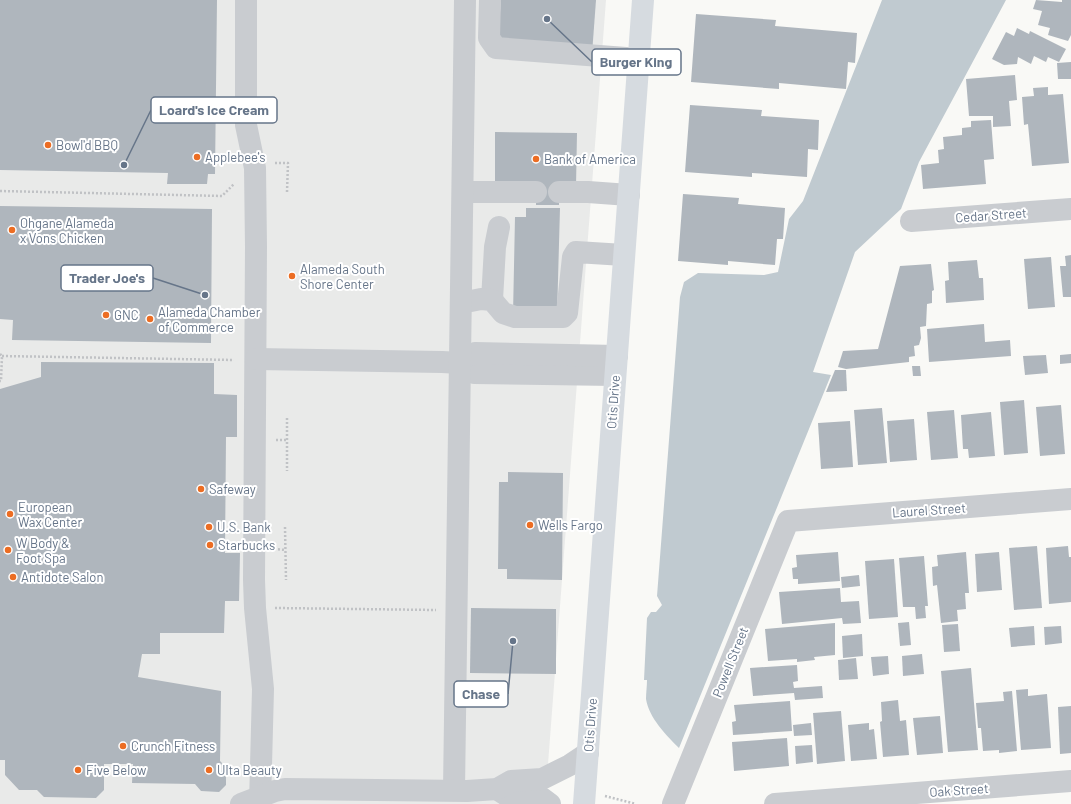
<svg xmlns="http://www.w3.org/2000/svg" width="1071" height="804" font-family="Barlow,sans-serif">
<style>
.built{fill:#e9eae9}
.water{fill:#c0cad0}
.building{fill:#afb6bd}
.lines{fill:none;stroke-linecap:round;stroke-linejoin:round}
.path{stroke:#c0c2c5;stroke-width:2.5;stroke-dasharray:2 2;stroke-linecap:butt}
.minor{stroke:#c9ccd0;stroke-width:22}
.major{stroke:#d6dbe0;stroke-width:22}
.poi-dot{fill:#ec6d23;stroke:#fff;stroke-width:1.5}
.labels{text-anchor:middle;dominant-baseline:central;stroke-width:4;stroke-linejoin:round;paint-order:stroke}
.poi-label{font-size:13px;fill:#667589;stroke:#fff;text-anchor:start}
.street-label{font-size:13px;fill:#667589;stroke:#fff}
.leader{fill:none;stroke:#667589;stroke-width:1.5}
.callout-dot{fill:#667589;stroke:#fff;stroke-width:1.5}
.callout{fill:#fff;stroke:#667589;stroke-width:1.5}
.callout-label{font-size:14px;text-anchor:middle;font-weight:bold;fill:#667589}
</style>
<rect width="100%" height="100%" fill="#f9f9f6"/>
<path class="built" d="M0,0H606L545,804H0Z"/>
<path class="water" d="M882,0H1006L919,162L901,209L855,252L813,372L831,375L679,748C666,735 649,718 646,699C646,693 647,686 647,680H644L647,618L651,612H656L662,605L657,596L680,297L684,282L698,273L764,275L778,272L789,219L803,201Z"/>
<g class="building">
<path d="M0,0H217L215,174H208L207,184H167L168,173L0,170Z"/>
<path d="M501,0H596L592,54L498,38Z"/>
<path d="M1036,0L1062,2V0H1071V35L1068,41L1048,35L1050,28L1038,25L1042,11L1033,9Z"/>
<path d="M696,14L776,20L775,26L857,33L855,63L848,62L846,89L779,83V89L691,82Z"/>
<path d="M1017,28L1029,34L1030,31L1066,49L1059,62L1048,57L1046,62L1034,56L1031,64L1018,57L1017,64L1004,65L992,59L1006,32L1014,36Z"/>
<path d="M1071,62V79H1058L1057,63Z"/>
<path d="M1015,75L1017,100L1009,101L1011,126L993,127V116H969L966,79Z"/>
<path d="M1048,87V95L1063,94L1069,163L1032,166L1028,124L1024,125L1022,97L1034,96L1033,88Z"/>
<path d="M690,105L762,110L761,116L819,120L818,150L808,149L807,177L752,173V177L685,172Z"/>
<path d="M991,120L994,159L984,160L986,184L923,189L921,165L939,163L938,150L944,149L943,137L962,135V128L971,127V121Z"/>
<path d="M495,132L577,133L576,187H559V205H536V186L495,185Z"/>
<path d="M683,194L739,198L738,204L785,208L783,239H777L775,265L728,261V265L678,261Z"/>
<path d="M0,206L212,209L211,343L12,340L13,320L0,319Z"/>
<path d="M526,208H560L557,316L513,315L515,217H526Z"/>
<path d="M1071,255V297H1063L1060,266H1066L1065,256Z"/>
<path d="M1051,257L1055,307L1028,309L1024,259Z"/>
<path d="M977,260L979,278H983L984,300L946,303L945,281L949,280L948,262Z"/>
<path d="M931,264L934,290L932,291V303L927,304L926,326L920,327L921,338L919,345L914,346L915,356L909,357V362L846,369L838,367L843,351L878,349L900,266Z"/>
<path d="M984,324L985,342L1010,340L1011,356L929,362L927,329Z"/>
<path d="M1071,354V363L1060,364V355Z"/>
<path d="M1046,355L1048,373L1025,375L1023,356Z"/>
<path d="M41,362L214,363V394L237,395V437H226L225,553H240L239,601H225L224,633H160V654H142L138,677L221,691L220,761L226,767V785L219,792L201,791L195,784L132,783L133,764H104V790L96,798L44,797L37,790H19L5,775V760H0V389L41,377Z"/>
<path d="M912,366H920L921,376H913Z"/>
<path d="M835,370H846L847,391L826,392Z"/>
<path d="M1024,400L1028,453L1004,455L1000,402Z"/>
<path d="M1061,405L1065,454L1040,456L1036,407Z"/>
<path d="M882,408L887,463L858,465L854,410Z"/>
<path d="M954,410L958,458L931,460L927,412Z"/>
<path d="M991,412L995,456L969,458L968,449H963L961,415Z"/>
<path d="M914,419L917,460L890,462L887,421Z"/>
<path d="M850,421L853,467L821,469L818,423Z"/>
<path d="M508,472L563,473L562,580L507,579V569H498L499,482H508Z"/>
<path d="M1037,546L1042,608L1014,610L1009,548Z"/>
<path d="M1068,546L1069,557H1071V602L1049,604L1046,548Z"/>
<path d="M838,552L840,581L798,584V579H793L792,568L797,567L796,555Z"/>
<path d="M966,552L969,593H965L966,609L957,610L958,621L941,623L937,585L933,586L932,567L938,566L937,555Z"/>
<path d="M999,552L1002,590L977,592L975,554Z"/>
<path d="M924,556L928,606H925L926,618L916,619L915,607H903L899,558Z"/>
<path d="M894,559L898,617L869,619L865,561Z"/>
<path d="M859,575L860,586L842,588L841,577Z"/>
<path d="M840,588L841,602L859,601L861,623L843,624L842,618L782,624L779,592Z"/>
<path d="M471,608L556,609V674L470,673Z"/>
<path d="M909,622L911,645L900,646L898,623Z"/>
<path d="M835,623V655L814,657L815,660L797,662V659L768,661L765,629Z"/>
<path d="M958,624L960,651L944,652L942,625Z"/>
<path d="M1034,626L1035,645L1011,647L1009,628Z"/>
<path d="M1061,626L1062,643L1045,645L1044,627Z"/>
<path d="M862,634L863,656L843,658L842,636Z"/>
<path d="M922,654L924,674L903,676L902,656Z"/>
<path d="M888,656L889,674L873,676L871,657Z"/>
<path d="M856,658L858,679L839,680L838,660Z"/>
<path d="M797,665L798,681L793,682L794,688L822,686L823,698L795,700L794,693L753,696L750,668Z"/>
<path d="M971,668L978,750L948,752L941,671Z"/>
<path d="M1028,689V696L1047,694L1051,748L1021,750L1016,690Z"/>
<path d="M1012,691L1017,751L999,753V750L983,751L981,728H978L976,703L1004,701L1003,692Z"/>
<path d="M898,700L900,721L906,720L909,755L883,757L880,722L882,721L881,702Z"/>
<path d="M790,701L792,731L733,735L732,722L736,721L734,705Z"/>
<path d="M1071,706V753L1060,754L1058,707Z"/>
<path d="M841,711L845,761L817,764L813,713Z"/>
<path d="M940,716L943,753L917,755L913,718Z"/>
<path d="M811,723L812,735L794,736L793,725Z"/>
<path d="M869,723V730L874,729L877,759L851,761L848,725Z"/>
<path d="M787,738L789,766L734,771L732,742Z"/>
<path d="M812,745L813,762L796,764L795,746Z"/>
</g>
<g class="lines">
<g class="path">
<path d="M275,163H288L287,192"/>
<path d="M0,191L222,196L234,184"/>
<path d="M0,354L2,356L1,381H0"/>
<path d="M2,356L234,360"/>
<path d="M287,418V471"/>
<path d="M276,440H287"/>
<path d="M285,527L286,580"/>
<path d="M274,549L286,550"/>
<path d="M275,608L436,610"/>
<path d="M605,796L636,804"/>
</g>
<g class="minor">
<path d="M246,0V125L255,168L256,247L254,580L255,608L263,689L260,804"/>
<path d="M490,0L489,38L496,48L639,59"/>
<path d="M463,192H536"/>
<path d="M559,192H588L629,195"/>
<path d="M911,221L1071,209"/>
<path d="M492,300L495,247L499,227"/>
<path d="M461,303L481,299L492,300L503,313L515,317H563L567,313L573,257L576,252L624,255"/>
<path d="M256,359L442,362L460,363L466,370L474,373L615,375"/>
<path d="M460,363L466,357L475,353L617,356"/>
<path d="M497,789L509,797L526,796L542,798L550,804"/>
<path d="M454,790L465,0"/>
<path d="M241,804L275,791L285,789L467,791L497,789L511,781L542,779L570,765L588,753"/>
<path d="M673,804L788,521L1071,499"/>
<path d="M775,804L1071,781"/>
</g>
<path class="major" d="M584,804L643,0"/>
</g>
<g class="poi-dot">
<circle cx="48" cy="145" r="4"/>
<circle cx="197" cy="157" r="4"/>
<circle cx="536" cy="159" r="4"/>
<circle cx="12" cy="230" r="4"/>
<circle cx="292" cy="276" r="4"/>
<circle cx="106" cy="315" r="4"/>
<circle cx="150" cy="319" r="4"/>
<circle cx="201" cy="489" r="4"/>
<circle cx="10" cy="514" r="4"/>
<circle cx="530" cy="525" r="4"/>
<circle cx="209" cy="527" r="4"/>
<circle cx="210" cy="545" r="4"/>
<circle cx="8" cy="550" r="4"/>
<circle cx="13" cy="577" r="4"/>
<circle cx="123" cy="746" r="4"/>
<circle cx="78" cy="770" r="4"/>
<circle cx="209" cy="770" r="4"/>
</g>
<g class="labels">
<g class="poi-label">
<text x="56" y="145">Bowl'd BBQ</text>
<text x="205" y="157">Applebee's</text>
<text x="544" y="159">Bank of America</text>
<text x="20" y="223">Ohgane Alameda<tspan x="20" dy="15">x Vons Chicken</tspan></text>
<text x="300" y="269">Alameda South<tspan x="300" dy="15">Shore Center</tspan></text>
<text x="158" y="312">Alameda Chamber<tspan x="158" dy="15">of Commerce</tspan></text>
<text x="114" y="315">GNC</text>
<text x="209" y="489">Safeway</text>
<text x="18" y="507">European<tspan x="18" dy="15">Wax Center</tspan></text>
<text x="538" y="525">Wells Fargo</text>
<text x="217" y="527">U.S. Bank</text>
<text x="16" y="543">W Body &amp;<tspan x="16" dy="15">Foot Spa</tspan></text>
<text x="218" y="545">Starbucks</text>
<text x="21" y="577">Antidote Salon</text>
<text x="131" y="746">Crunch Fitness</text>
<text x="86" y="770">Five Below</text>
<text x="217" y="770">Ulta Beauty</text>
</g>
<g class="street-label">
<text transform="translate(991 215) rotate(-4)">Cedar Street</text>
<text transform="translate(613 402) rotate(-86)">Otis Drive</text>
<text transform="translate(929 510) rotate(-4)">Laurel Street</text>
<text transform="translate(730 662) rotate(-68)">Powell Street</text>
<text transform="translate(590 725) rotate(-86)">Otis Drive</text>
<text transform="translate(959 790) rotate(-4)">Oak Street</text>
</g>
</g>
<path class="leader" d="M547 19L592 62M124 165L151 110M205 295L153 278M513 641L508 694"/>
<g class="callout-dot">
<circle cx="547" cy="19" r="4"/>
<circle cx="124" cy="165" r="4"/>
<circle cx="205" cy="295" r="4"/>
<circle cx="513" cy="641" r="4"/>
</g>
<g class="callout">
<rect x="592" y="49" width="89" height="26" rx="4"/>
<rect x="151" y="97" width="126" height="26" rx="4"/>
<rect x="61" y="265" width="92" height="26" rx="4"/>
<rect x="454" y="681" width="54" height="26" rx="4"/>
</g>
<g class="callout-label">
<text x="636" y="67">Burger King</text>
<text x="214" y="115">Loard's Ice Cream</text>
<text x="107" y="283">Trader Joe's</text>
<text x="481" y="699">Chase</text>
</g>
</svg>
